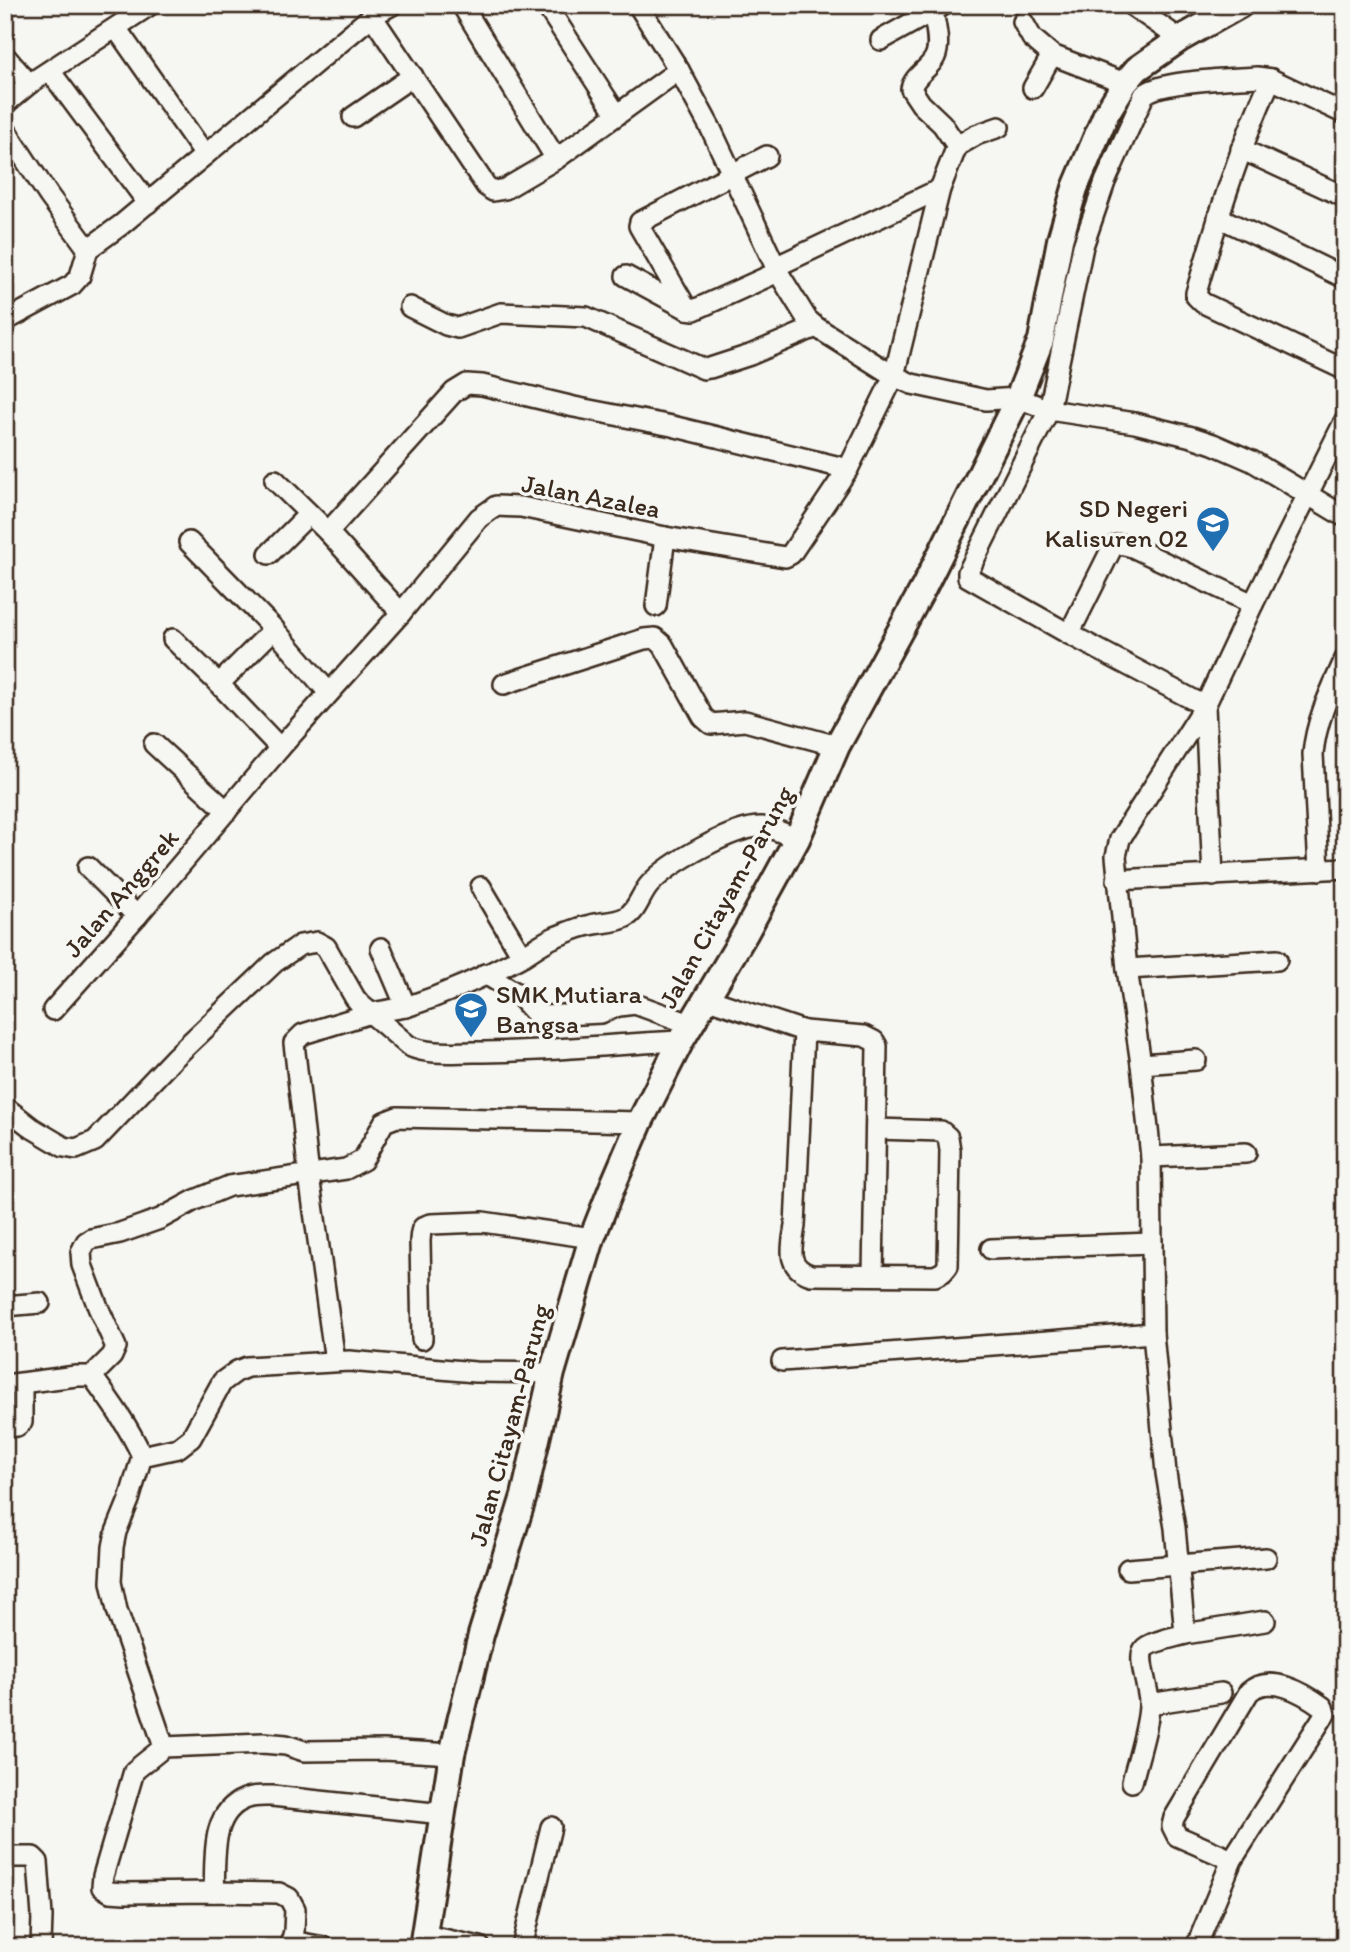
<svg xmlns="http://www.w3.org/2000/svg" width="1350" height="1952" font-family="Itim,sans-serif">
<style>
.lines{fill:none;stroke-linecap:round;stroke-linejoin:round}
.minor-casing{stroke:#3b2a1e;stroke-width:24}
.major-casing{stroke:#3b2a1e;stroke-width:30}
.minor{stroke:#f6f6f2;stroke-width:19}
.major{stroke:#f6f6f2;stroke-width:24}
.labels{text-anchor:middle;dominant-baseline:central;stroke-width:7;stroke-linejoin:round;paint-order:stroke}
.street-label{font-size:26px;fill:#3b2a1e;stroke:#f6f6f2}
.poi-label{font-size:26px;fill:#3b2a1e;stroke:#f6f6f2;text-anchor:end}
</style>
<rect width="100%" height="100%" fill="#f6f6f2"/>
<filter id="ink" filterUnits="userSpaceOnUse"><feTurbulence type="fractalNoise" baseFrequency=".0143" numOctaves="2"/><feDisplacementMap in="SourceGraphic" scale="14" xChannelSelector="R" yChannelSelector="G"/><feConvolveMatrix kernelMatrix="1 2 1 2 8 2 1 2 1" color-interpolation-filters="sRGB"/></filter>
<g filter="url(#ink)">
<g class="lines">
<g class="minor-casing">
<g id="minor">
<path d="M462,5L556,159"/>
<path d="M546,5L617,115"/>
<path d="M638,5L679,70L711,129L778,272L807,319L816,327L894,376L912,384L986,400L1018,398L1049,410L1135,423L1192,437L1213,444L1252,461L1345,517"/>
<path d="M944,5L933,11C935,25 941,44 935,57C929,70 914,75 911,89L921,104L942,124L957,146"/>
<path d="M1131,5L1180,39"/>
<path d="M372,16L486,186L493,191L505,189L556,159L679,70"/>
<path d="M1023,22L1032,38L1052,55"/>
<path d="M116,28L205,155"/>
<path d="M881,40L933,11"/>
<path d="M5,56L29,84"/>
<path d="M50,71L148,203"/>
<path d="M1271,79L1257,77C1232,79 1160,80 1144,95L1105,182L1083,246L1049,410L968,572V577L1069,634L1205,706L1253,604L1345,420"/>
<path d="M1033,88L1052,55L1125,83"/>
<path d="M5,104L29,84L150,5"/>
<path d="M1345,114L1271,79C1239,148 1217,220 1196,293V296L1203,303L1345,370"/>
<path d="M353,117L413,76"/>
<path d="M5,129L49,196L88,249"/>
<path d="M1241,149L1345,197"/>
<path d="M1218,217L1345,278"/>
<path d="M775,267L940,189"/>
<path d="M626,276L687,309L639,226L640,222L767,156"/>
<path d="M410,307L446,325L458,328L501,313L586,317L704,369L710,368L750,355L816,327"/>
<path d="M687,309L694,310L778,272"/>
<path d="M5,321L72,285L80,276L88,249L121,225L372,16L392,5"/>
<path d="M275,480L328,532L401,613"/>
<path d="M328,532L454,392L467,384L482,385L574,407L672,426L848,469"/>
<path d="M189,542L274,629L329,693"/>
<path d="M269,554L309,514"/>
<path d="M656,606L665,537"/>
<path d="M1069,634L1110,552C1115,542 1122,544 1132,547L1253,604"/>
<path d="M173,639L219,684L280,748"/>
<path d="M219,684L274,629"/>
<path d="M504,684L644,639L655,638L663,645L703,717L711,724L745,721L837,746"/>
<path d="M1205,706L1213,876"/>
<path d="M154,744L227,811"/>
<path d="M88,867L137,916"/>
<path d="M1319,870L1313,754C1316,720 1331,690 1345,659"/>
<path d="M1117,880L1345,868"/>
<path d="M481,887L522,956"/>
<path d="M381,948L406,1007C446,994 486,976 523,956C533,950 543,942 555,937C566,933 578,927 590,925C601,922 616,923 626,917C638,910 640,895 650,884C669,863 734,826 762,827C774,828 786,834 797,839"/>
<path d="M1127,969L1277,960"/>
<path d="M485,974L518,994L536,1014L543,1016L601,1013L619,1006L635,1004L690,1024"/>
<path d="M705,998L804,1031L795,1226C792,1247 785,1267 811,1275L935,1276L943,1272L948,1266L950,1150L948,1137L941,1131L876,1129"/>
<path d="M53,1010L137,916L280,748L401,613L479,518L496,506L521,507L665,537L785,557L791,554L848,469L894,376L940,189L957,146L976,135L999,127"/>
<path d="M804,1031L864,1036L874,1041L877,1046L873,1275"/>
<path d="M1141,1064L1196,1060"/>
<path d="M5,1107L32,1128L64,1147L76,1149L95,1141L174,1058L274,963L300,945L317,942L326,947L355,998L360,1004L409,1046C429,1055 453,1052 474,1052C543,1052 612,1044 681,1041"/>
<path d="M1151,1157L1246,1153"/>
<path d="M991,1249L1152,1243"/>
<path d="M5,1306L40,1303"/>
<path d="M422,1339L420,1241C421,1231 420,1226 431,1224L483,1222L592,1238"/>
<path d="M335,1361L309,1176L294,1043L303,1034L371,1013L406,1007"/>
<path d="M782,1361L1153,1333"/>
<path d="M92,1376L112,1356L116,1347L98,1307L82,1265L81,1252L86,1242L91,1239L120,1233L160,1219L195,1200L229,1186L346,1169L363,1160L384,1122L397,1117L640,1122"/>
<path d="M5,1385L76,1376H92C111,1402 129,1427 142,1456"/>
<path d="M5,1427L17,1426L22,1422V1384"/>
<path d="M1128,1569L1266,1558"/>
<path d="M1185,1634L1265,1621"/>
<path d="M1149,1704L1221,1693"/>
<path d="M164,1747L117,1610L111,1582L113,1547L116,1532L129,1500L142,1456L178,1448L191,1438L222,1382L237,1371L247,1367L349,1361L475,1372L552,1373"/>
<path d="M1132,1782C1137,1761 1150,1722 1149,1702C1149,1690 1137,1658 1144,1649C1149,1642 1176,1637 1185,1634L1175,1528L1166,1473L1153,1333L1151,1157L1141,1064L1127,969L1116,856L1120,839L1205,706"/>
<path d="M5,1857H33L38,1862L42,1916L41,1947"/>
<path d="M214,1892C216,1861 209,1813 245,1799C254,1795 263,1796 272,1796L443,1814"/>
<path d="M425,1935L480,1947"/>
<path d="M291,1941L324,1947"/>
<path d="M290,1947L294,1931L295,1909L289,1898L279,1893L214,1892L124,1893L110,1892L102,1887L103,1876L134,1771L164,1747L263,1743L286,1745L304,1751L384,1750L452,1754"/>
<path d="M522,1947L551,1827"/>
<path d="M1196,1947L1232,1860L1325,1714L1323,1707C1304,1693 1270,1673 1249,1692L1174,1818L1172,1826L1177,1836L1232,1860"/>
</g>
</g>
<g class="major-casing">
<path id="major" d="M422,1947L452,1754L481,1635L524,1496L552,1373L592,1238L613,1185L640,1122L681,1041L746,932L797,839L837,746L924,587L1018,398L1041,340L1060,240L1075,188L1106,114L1125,83L1137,69L1180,39L1240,5"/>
</g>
<use href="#minor" class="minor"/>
<use href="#major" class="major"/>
</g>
</g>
<defs>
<g id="school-pin" transform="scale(1.75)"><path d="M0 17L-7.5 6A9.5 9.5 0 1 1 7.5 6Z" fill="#1f6fb2" stroke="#f6f6f2"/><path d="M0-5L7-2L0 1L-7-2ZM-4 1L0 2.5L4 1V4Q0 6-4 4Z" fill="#fff"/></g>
</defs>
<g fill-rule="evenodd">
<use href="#school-pin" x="1213" y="523"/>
<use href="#school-pin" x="471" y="1009"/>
</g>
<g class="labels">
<g class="street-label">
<text transform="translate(591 496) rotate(11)">Jalan Azalea</text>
<text transform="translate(121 893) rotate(-49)">Jalan Anggrek</text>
<text transform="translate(726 897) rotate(-61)">Jalan Citayam-Parung</text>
<text transform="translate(509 1425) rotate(-75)">Jalan Citayam-Parung</text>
</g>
<g class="poi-label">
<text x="1188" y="508">SD Negeri<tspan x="1188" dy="30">Kalisuren 02</tspan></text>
<text x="496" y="994" text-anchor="start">SMK Mutiara<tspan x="496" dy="30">Bangsa</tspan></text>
</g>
</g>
<rect width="1350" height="1952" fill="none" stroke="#f6f6f2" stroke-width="28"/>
<rect x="14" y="14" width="1322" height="1924" fill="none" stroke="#3b2a1e" stroke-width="2.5" filter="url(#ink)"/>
</svg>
